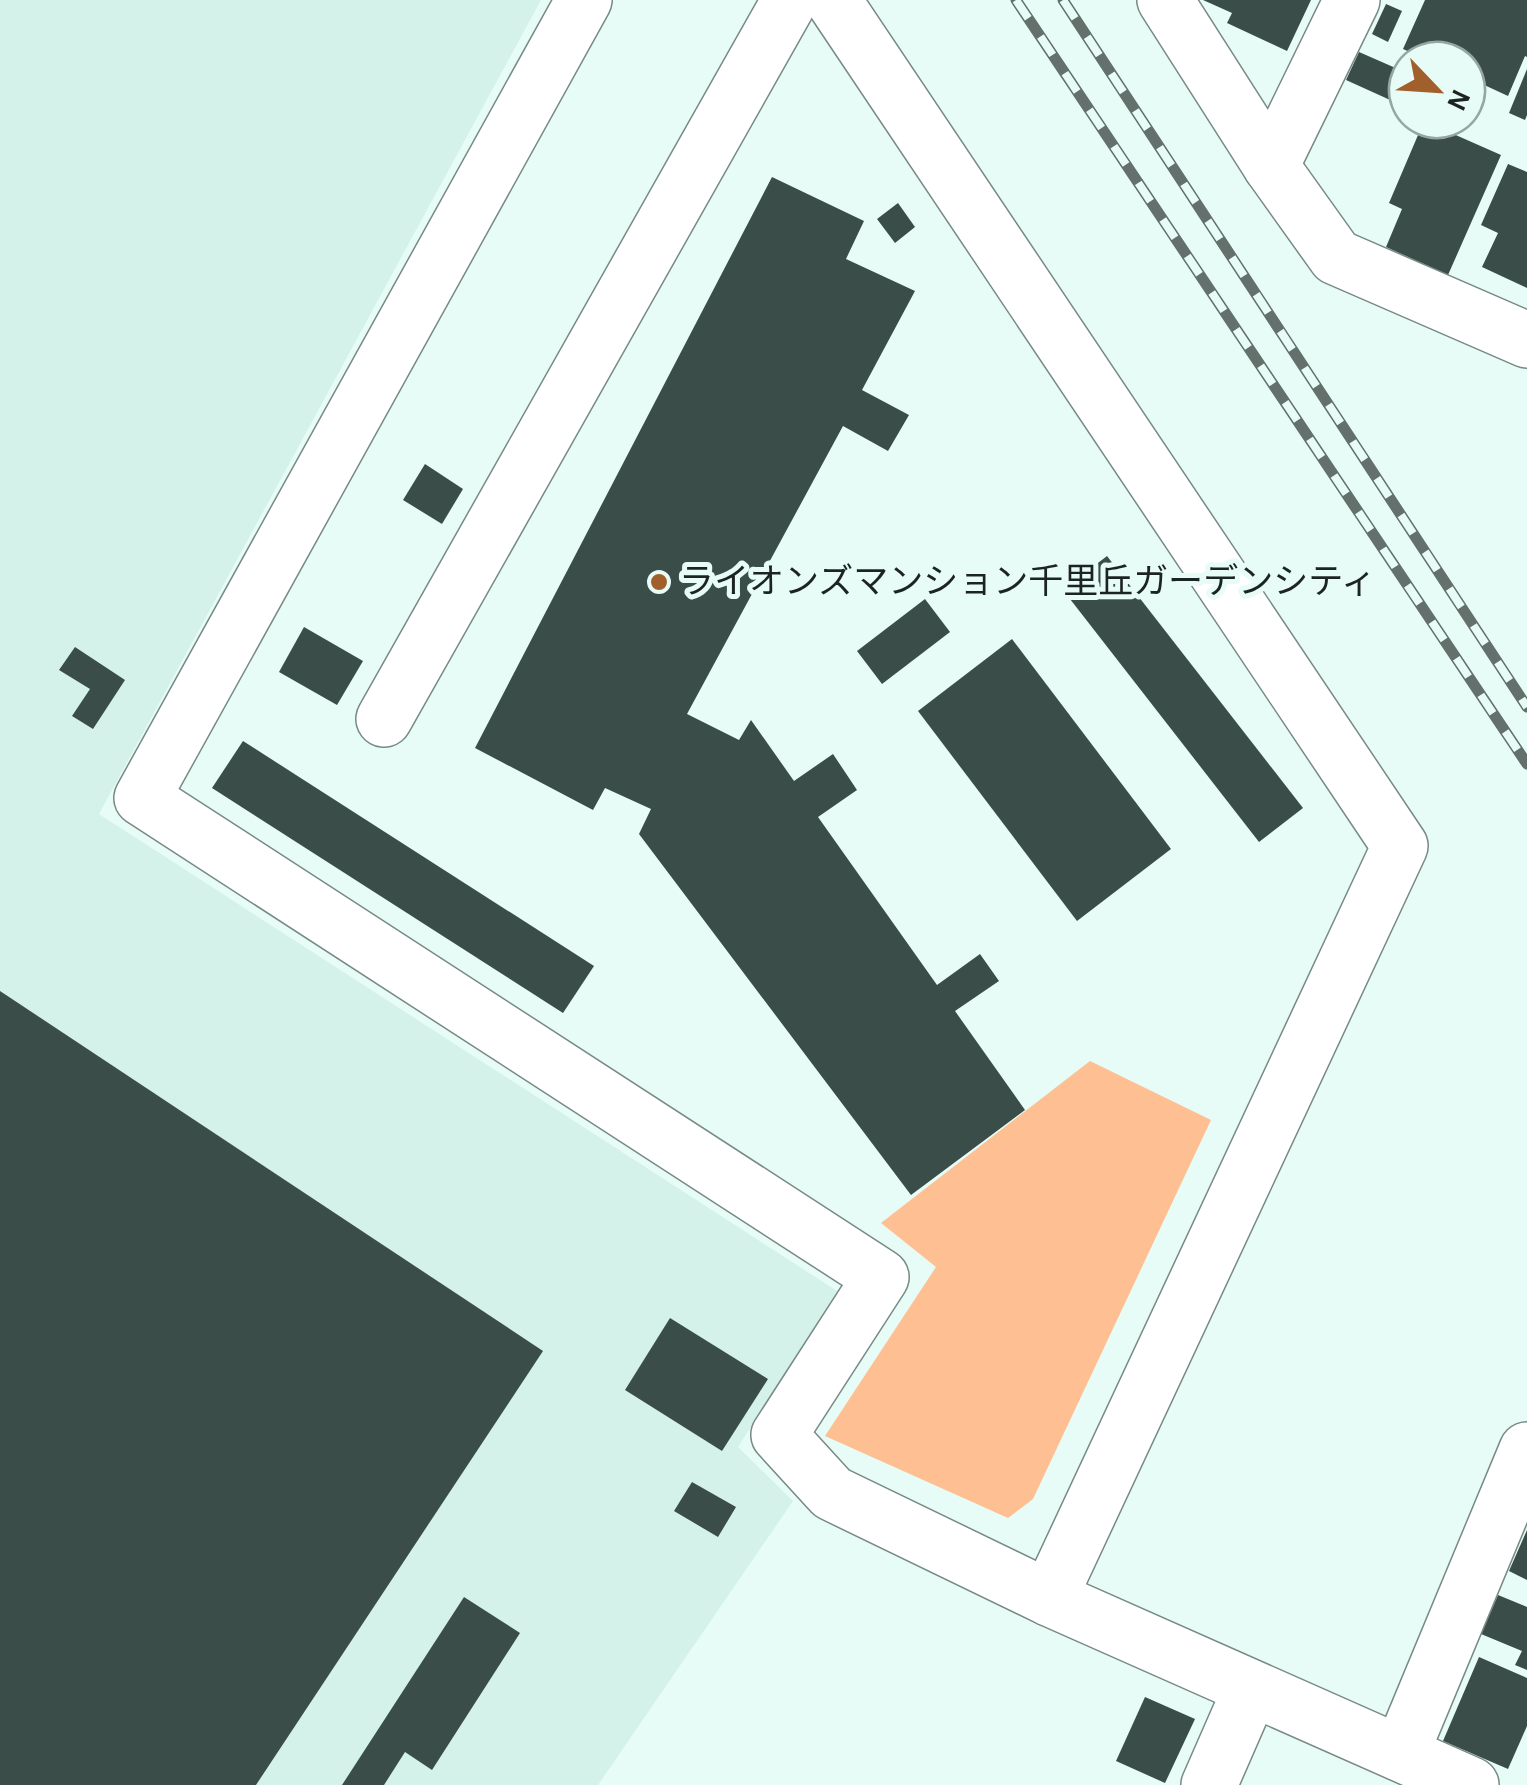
<svg xmlns="http://www.w3.org/2000/svg" width="1527" height="1785" font-family="'Alegreya Sans','Noto Sans JP',sans-serif">
<style>
.built{fill:#d4f2ea}
.green{fill:#febf92}
.building{fill:#3b4d48}
.lines{fill:none;stroke-linecap:round;stroke-linejoin:round}
.minor-casing{stroke:#778a86;stroke-width:58}
.minor{stroke:#fff;stroke-width:55}
.rail-casing{stroke:#63706c;stroke-width:11}
.rail{stroke:#e7fcf6;stroke-width:8;stroke-dasharray:22;stroke-linecap:butt}
.poi-dot{fill:#a15f2b;stroke:#e7fcf6;stroke-width:4}
.labels{text-anchor:middle;dominant-baseline:central;stroke-width:10;stroke-linejoin:round;paint-order:stroke}
.poi-label{font-size:35px;fill:#1c2422;stroke:#e7fcf6;text-anchor:start}
</style>
<rect width="100%" height="100%" fill="#e7fcf6"/>
<path class="built" d="M0,0H541L99,814L837,1291L738,1447L793,1501L598,1785H0Z"/>
<path class="green" d="M1090,1061L1211,1120L1033,1499L1008,1518L825,1436L936,1267L881,1223Z"/>
<g class="building">
<path d="M1203,0H1311L1287,51L1227,23L1232,13Z"/>
<path d="M1425,0H1527V57L1525,56L1508,96L1467,77V60H1428L1403,49Z"/>
<path d="M1386,4L1402,11L1388,42L1372,34Z"/>
<path d="M1359,52L1407,73V86L1399,104L1346,80Z"/>
<path d="M1527,69V115L1525,120L1509,113Z"/>
<path d="M1424,121L1501,155L1448,275L1386,247L1402,209L1389,203Z"/>
<path d="M1508,164L1527,172V288L1482,267L1498,233L1481,225Z"/>
<path d="M772,177L864,221L846,259L915,291L862,390L909,415L888,451L843,426L687,714L739,740L751,720L794,781L833,754L857,790L818,817L937,985L980,954L999,981L955,1011L1025,1110L911,1195L639,834L651,809L605,788L593,810L475,748Z"/>
<path d="M898,203L915,227L895,243L877,219Z"/>
<path d="M425,464L463,489L442,524L403,500Z"/>
<path d="M1107,556L1303,808L1259,842L1063,590Z"/>
<path d="M925,599L950,632L882,684L857,651Z"/>
<path d="M304,627L363,661L337,705L279,672Z"/>
<path d="M1012,639L1171,849L1077,921L918,711Z"/>
<path d="M75,647L125,680L93,729L72,716L90,689L59,670Z"/>
<path d="M243,741L594,966L563,1013L212,788Z"/>
<path d="M0,991L543,1351L256,1785H0Z"/>
<path d="M670,1318L768,1379L722,1451L625,1390Z"/>
<path d="M692,1482L736,1507L718,1537L674,1511Z"/>
<path d="M1527,1530V1580L1509,1571Z"/>
<path d="M1498,1595L1527,1607V1670L1515,1665L1522,1651L1481,1634Z"/>
<path d="M464,1597L520,1633L432,1770L405,1752L384,1785H342Z"/>
<path d="M1479,1657L1527,1678V1726L1508,1769L1443,1741Z"/>
<path d="M1145,1697L1195,1719L1165,1783L1116,1761Z"/>
</g>
<g class="lines">
<g class="minor-casing">
<g id="minor">
<path d="M584,0L142,798L881,1277L779,1435L832,1493L1049,1598L1471,1785"/>
<path d="M833,0L1400,846L1049,1598"/>
<path d="M1165,0L1271,166L1336,257L1527,340"/>
<path d="M1271,166L1352,0"/>
<path d="M384,719L790,0"/>
<path d="M1401,1753L1527,1450"/>
<path d="M1209,1785L1251,1689"/>
</g>
</g>
<use href="#minor" class="minor"/>
<g class="rail-casing">
<g id="rail">
<path d="M1016,0L1527,764"/>
<path d="M1063,0L1527,707"/>
</g>
</g>
<use href="#rail" class="rail"/>
</g>
<circle class="poi-dot" cx="659" cy="582" r="10"/>
<g class="labels">
<g class="poi-label">
<text x="679" y="582">ライオンズマンション千里丘ガーデンシティ</text>
</g>
</g>
<g transform="translate(1437 90) rotate(115)"><circle r="48" fill="#e7fcf6" stroke="#96a6a1" stroke-width="2.5"/>
<path d="M0-8L18 38L0 25L-18 38Z" fill="#a15f2b"/>
<text y="-15" font-size="28" font-weight="bold" text-anchor="middle" fill="#1c2422">N</text>
</g>
</svg>
